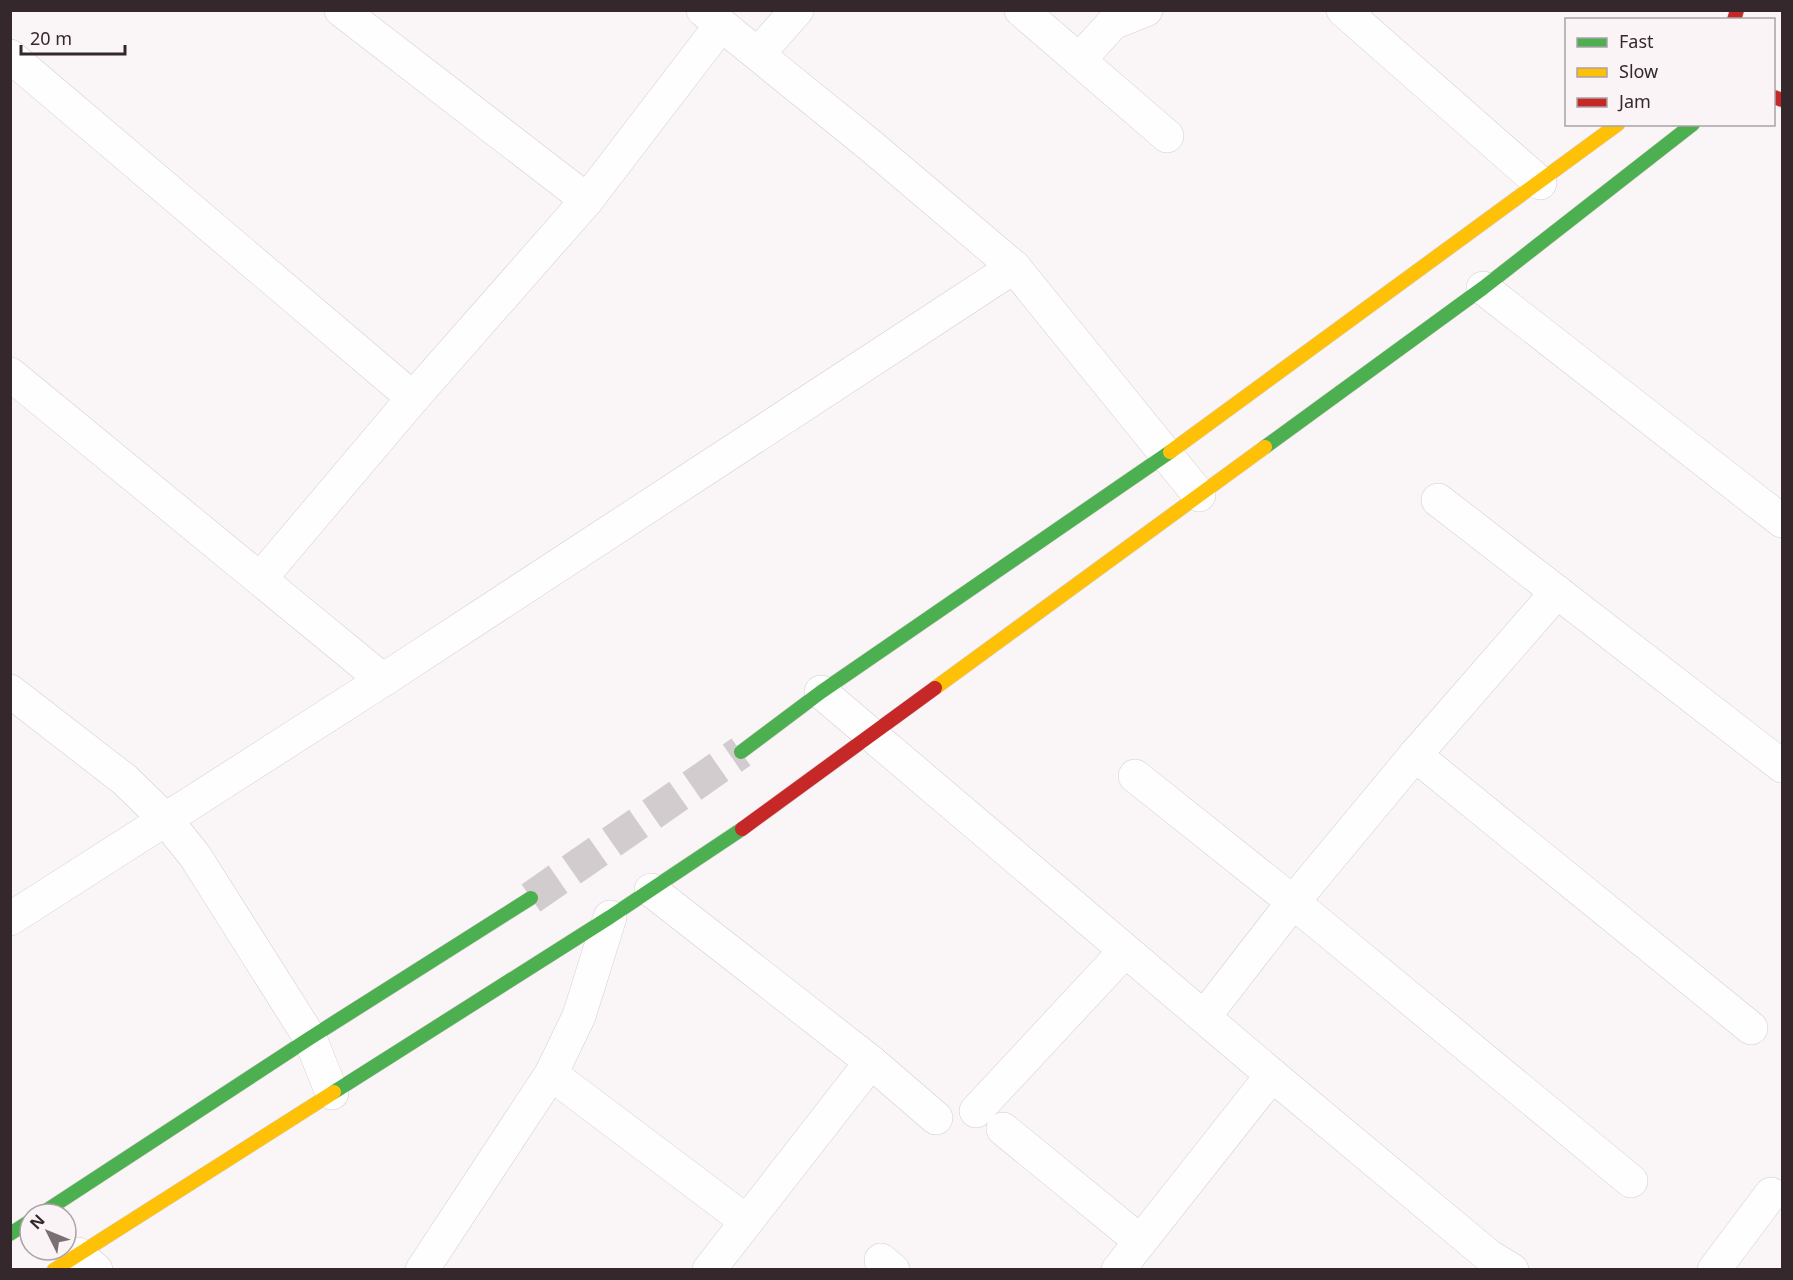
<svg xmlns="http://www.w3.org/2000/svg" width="1793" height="1280" font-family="'Noto Sans',sans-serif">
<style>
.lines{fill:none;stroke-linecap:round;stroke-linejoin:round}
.secondary-tunnel{stroke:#d2cccf;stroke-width:33;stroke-dasharray:33 16;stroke-linecap:butt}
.street-casing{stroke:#d6cdd0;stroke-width:34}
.fast-casing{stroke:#d6cdd0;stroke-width:15}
.slow-casing{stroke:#d6cdd0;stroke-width:15}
.jam-casing{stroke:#d6cdd0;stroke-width:15}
.street{stroke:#fefefe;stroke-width:33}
.fast{stroke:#4caf50;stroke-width:14}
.slow{stroke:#ffc107;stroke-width:14}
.jam{stroke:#c62828;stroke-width:14}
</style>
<rect width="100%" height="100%" fill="#faf5f7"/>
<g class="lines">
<path class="secondary-tunnel" d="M531,898L741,752"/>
<g class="street-casing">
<g id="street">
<path d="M341,10L587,200"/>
<path d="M703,10L871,146L1014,267L1199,495"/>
<path d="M1021,10L1167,136"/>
<path d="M1343,10L1540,183"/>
<path d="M758,54L797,10"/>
<path d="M10,56L413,398"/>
<path d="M1079,60L1113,23L1146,10"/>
<path d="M1483,288L1782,521"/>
<path d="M10,374L383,680"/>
<path d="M1438,500L1782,766"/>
<path d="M260,579L413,398L587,200L721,25"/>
<path d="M10,691L125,780L166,820L195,856L310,1038L332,1093"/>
<path d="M821,692L1272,1075L1489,1256L1512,1270"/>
<path d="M1415,755L1751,1028"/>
<path d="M1135,776L1293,902L1631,1181"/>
<path d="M651,890L871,1062L936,1118"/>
<path d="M10,919L383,680L1014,267"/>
<path d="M1204,1017L1293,902L1415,755L1557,592"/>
<path d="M551,1074L746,1221"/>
<path d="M976,1111L1125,951"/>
<path d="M1003,1129L1140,1241"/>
<path d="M78,1254L96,1270"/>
<path d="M881,1260L893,1270"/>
<path d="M422,1270L551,1074L579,1016L610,917"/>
<path d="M709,1270L871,1062"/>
<path d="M1118,1270L1272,1075"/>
<path d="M1714,1270L1771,1194"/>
</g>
</g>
<g class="fast-casing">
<g id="fast">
<path d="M1265,447L1483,288L1693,124"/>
<path d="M741,752L821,692L1170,452"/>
<path d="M334,1092L610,917L742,829"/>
<path d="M41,1214L310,1038L531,898"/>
<path d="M10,1234L30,1221"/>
</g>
</g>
<g class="slow-casing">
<g id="slow">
<path d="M1170,452L1618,124"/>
<path d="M935,688L1265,447"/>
<path d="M54,1270L334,1092"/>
</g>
</g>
<g class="jam-casing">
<g id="jam">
<path d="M1734,20L1737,10"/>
<path d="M1774,97L1782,100"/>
<path d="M742,829L935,688"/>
</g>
</g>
<use href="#street" class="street"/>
<use href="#fast" class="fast"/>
<use href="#slow" class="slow"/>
<use href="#jam" class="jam"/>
</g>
<rect width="1793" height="1280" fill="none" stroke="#34282d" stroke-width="24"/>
<rect x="1565" y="18" width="210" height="108" fill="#fbf4f6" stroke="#aba2a6" stroke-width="1.5"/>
<rect x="1577" y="38" width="30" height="9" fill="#4caf50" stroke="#aba2a6" stroke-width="1.5"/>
<text x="1619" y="48" font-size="18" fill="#34282d">Fast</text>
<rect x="1577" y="68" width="30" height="9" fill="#ffc107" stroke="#aba2a6" stroke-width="1.5"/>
<text x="1619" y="78" font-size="18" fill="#34282d">Slow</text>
<rect x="1577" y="98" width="30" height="9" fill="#c62828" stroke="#aba2a6" stroke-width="1.5"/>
<text x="1619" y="108" font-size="18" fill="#34282d">Jam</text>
<g transform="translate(48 1232) rotate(313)"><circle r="28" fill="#fbf4f6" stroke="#aba2a6" stroke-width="1.5"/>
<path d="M0-4.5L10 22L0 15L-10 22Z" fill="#797074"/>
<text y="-9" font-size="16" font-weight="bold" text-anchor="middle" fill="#34282d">N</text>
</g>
<path d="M21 45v9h104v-9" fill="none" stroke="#34282d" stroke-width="3"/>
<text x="30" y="45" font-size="18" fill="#34282d" stroke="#fbf4f6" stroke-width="4.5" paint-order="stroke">20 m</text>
</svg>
